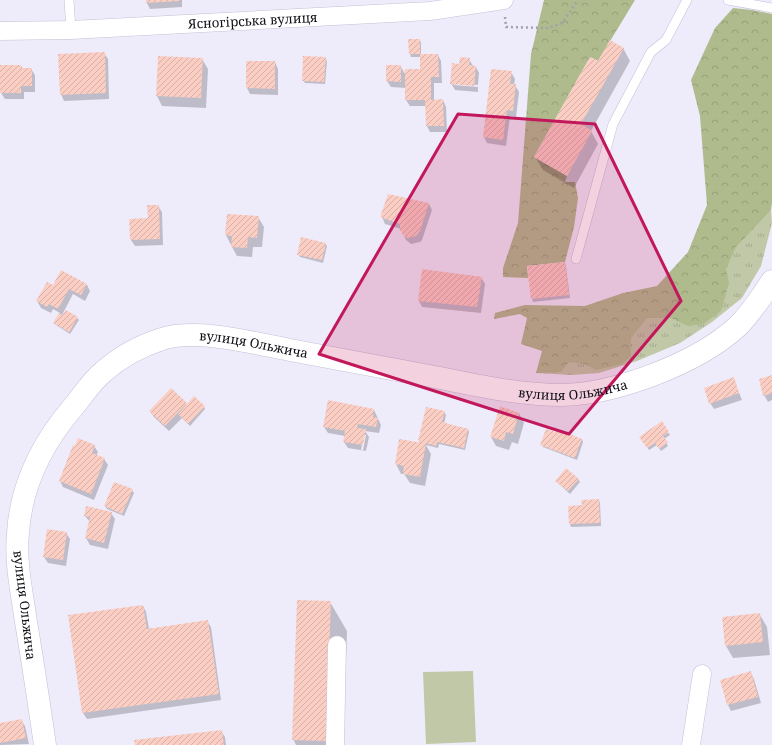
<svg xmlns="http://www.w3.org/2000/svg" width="772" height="745" font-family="'Noto Serif',serif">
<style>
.grass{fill:url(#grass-tufts)}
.forest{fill:url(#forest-crowns)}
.pitch{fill:#c0c8a7}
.shadow{fill:#0003;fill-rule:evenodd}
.building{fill:url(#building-hatch)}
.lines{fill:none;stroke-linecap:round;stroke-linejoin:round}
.service-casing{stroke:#c3bfd7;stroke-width:10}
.minor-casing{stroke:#c3bfd7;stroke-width:19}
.secondary-casing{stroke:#c3bfd7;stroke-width:23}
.path{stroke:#a2a0ad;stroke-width:2.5;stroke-dasharray:2 3;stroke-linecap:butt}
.service{stroke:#fff;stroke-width:9}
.minor{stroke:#fff;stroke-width:18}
.secondary{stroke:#fff;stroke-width:22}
.marked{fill:#c2185b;fill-opacity:0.2;stroke:#c2185b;stroke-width:3;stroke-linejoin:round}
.labels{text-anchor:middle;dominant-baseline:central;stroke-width:3;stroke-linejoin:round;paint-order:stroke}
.street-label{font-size:13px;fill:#0f0e16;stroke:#fff}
</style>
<defs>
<pattern id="grass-tufts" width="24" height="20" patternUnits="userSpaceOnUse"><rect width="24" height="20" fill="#c0c8a7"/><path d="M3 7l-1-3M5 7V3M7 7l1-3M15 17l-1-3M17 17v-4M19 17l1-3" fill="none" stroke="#a4ab8f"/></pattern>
<pattern id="forest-crowns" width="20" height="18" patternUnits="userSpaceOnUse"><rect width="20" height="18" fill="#afbb8c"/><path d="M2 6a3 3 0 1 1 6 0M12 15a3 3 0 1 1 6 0" fill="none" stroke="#95a078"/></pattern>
<pattern id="building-hatch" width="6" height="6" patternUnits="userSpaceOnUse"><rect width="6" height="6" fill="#fbcec4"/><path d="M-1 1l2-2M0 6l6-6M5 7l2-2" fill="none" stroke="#d6b0a8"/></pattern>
</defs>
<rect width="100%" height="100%" fill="#eeecfb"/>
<path class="grass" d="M771,210L772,223L761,266L742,298L712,322L680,343L637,361L599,373L571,375L536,373L673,296Z"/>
<g class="forest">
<path d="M544,0H635L598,61L590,57L534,157L567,176L565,182H575L578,198L574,227L565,262L527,266L528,278L503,277V268L518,223L531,54Z"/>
<path d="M733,8L752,10L772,14V203L771,210L736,247L726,269L729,283L721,311L703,324L688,326L671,318H647L631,338V356L622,364L596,370L585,364L569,362L561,372L536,373L542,351L521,344L527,318L520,314L494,319L495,313L525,305L585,306L623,293L657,286L688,252L707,205L700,116L691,80L715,28Z"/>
</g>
<path class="pitch" d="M473,671L476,742L426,744L423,672Z"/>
<g class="shadow">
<path d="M147,0H182V7L150,9L147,3Z"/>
<path d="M420,40L421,43V55H438L441,61L442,83H434V101L443,100L446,107L447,132H430L427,126L426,106H410L406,100V88L391,87L387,81L400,66L406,75L421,70V57H411L410,54Z"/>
<path d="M623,48L630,61L591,131L598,144L574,188L543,170L535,157L599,63Z"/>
<path d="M104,53L108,59L109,99L64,101L61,94Z"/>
<path d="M325,58L327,61L325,84L305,83L303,80Z"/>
<path d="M202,59L208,69L206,108L162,106L157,96Z"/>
<path d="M469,59L473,66L476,67L479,73L478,85L454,83V85L478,87V92L455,90L451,83L460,65Z"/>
<path d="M247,62H275L278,69V95L250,94L247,88Z"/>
<path d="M21,66L23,69H31L35,75V92H24V99H5L1,93Z"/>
<path d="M511,72L515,79L514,85H515L519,92L516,117L510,116L506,146L487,143L484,137Z"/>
<path d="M389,195L429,204L432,210L422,240L420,242L411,244L406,240L401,229L385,224L382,217Z"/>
<path d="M158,206L162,212L163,245L135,246L131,240L149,219Z"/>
<path d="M228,215L258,217L264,227L262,247H253L252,257L237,256L232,247L226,235Z"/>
<path d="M325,244L327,246L323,263L300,257L298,254Z"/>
<path d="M565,263L566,266L570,298L533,302L532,299L528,267Z"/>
<path d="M423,270L481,277L485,284L481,313L422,307L419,301Z"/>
<path d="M62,271L87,285L90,291L85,301L73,294L61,317L77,318L79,320L70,334L56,325L54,323L60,313L53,309L51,313L41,308L37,301L53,287Z"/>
<path d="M772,376V400L768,402L764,395Z"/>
<path d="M733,378L742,400L714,409L710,403Z"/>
<path d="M186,404L187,405L204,407L205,409L190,426L182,418L169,431L154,417L150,411Z"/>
<path d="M374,410L381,425L379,433L365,431L369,437L366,451L348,448L344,442L345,436L328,433L324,427ZM364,435H366L363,450H361Z"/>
<path d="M444,412L446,415L444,424L468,429L469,432L465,450L439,444L438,448L426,445L431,454L425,486L410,483L404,474H401L396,464L400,440L420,443L419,441Z"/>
<path d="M519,413L524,423L518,444L512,442L509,450L496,446L491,437Z"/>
<path d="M661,423L670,435L664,439L668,446L661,451L657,445L649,450L642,440Z"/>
<path d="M582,439L583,442L577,460L543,447L542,445Z"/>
<path d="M94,446L98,452L96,456L104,459L108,465L94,500L63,487L60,481Z"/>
<path d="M578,479L580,482L570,494L556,481Z"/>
<path d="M132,490L134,493L124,516L107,509L105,506Z"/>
<path d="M599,500L600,503L601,526L571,527L570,524L569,507L583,506Z"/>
<path d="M111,513L115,519L108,549L90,545L86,538L90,522L85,516Z"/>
<path d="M66,533L70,539L66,566L48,563L44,557Z"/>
<path d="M330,602L347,631L343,745H296L293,739Z"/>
<path d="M143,606L146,612L149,629L207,621L211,627L221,700L87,719L83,713L69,616Z"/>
<path d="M760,615L767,627L770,655L733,658L726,646Z"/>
<path d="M750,672L754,679L761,703L731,711L728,705Z"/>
<path d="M21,720L25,726L29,744L0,745V724Z"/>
<path d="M221,731L225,737L226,745H136Z"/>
</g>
<g class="building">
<path d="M146,0H179V1L146,3Z"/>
<path d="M408,39H420V54H409Z"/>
<path d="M610,40L624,48L581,124L592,131L567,176L534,157L590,57L598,61Z"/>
<path d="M105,52L106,93L60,95L58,54Z"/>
<path d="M420,54H438L439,77H431V100L443,99L444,126H426L425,100H405V69H420Z"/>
<path d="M158,56L203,58L201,98L156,96Z"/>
<path d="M303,56L326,57L324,82L302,81Z"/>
<path d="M460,57L470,58L469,65L476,66L474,86L450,84L452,63L459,64Z"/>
<path d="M246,61H275V89L246,88Z"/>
<path d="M0,65H21V68H32V86H21V93H0Z"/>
<path d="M386,65H401V82L386,81Z"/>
<path d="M491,69L512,71L510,84H516L513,111L507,110L503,140L483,137Z"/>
<path d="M388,194L429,203L420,231L416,236L407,238L404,236L400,230V224L380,217Z"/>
<path d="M147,205H159L160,239L130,240L129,219L148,218Z"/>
<path d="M227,214L259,216L257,238L248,237L247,248L231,247L232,236L225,235Z"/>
<path d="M301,237L326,243L322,260L297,255Z"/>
<path d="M565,262L569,295L531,299L527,266Z"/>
<path d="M422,269L482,277L477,307L418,301Z"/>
<path d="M61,270L87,284L81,295L69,289L58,309L49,304L47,307L36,301L47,282L53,285Z"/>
<path d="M66,310L78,317L69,332L53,323L59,313L62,315Z"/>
<path d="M772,375V393L763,396L759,379Z"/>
<path d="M734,377L739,393L709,404L704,388Z"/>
<path d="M171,388L187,403L165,426L149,411Z"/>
<path d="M194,396L205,406L188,424L178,414Z"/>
<path d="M328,400L374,409L373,417L378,418L376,427L358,424L357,428L366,429L363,445L343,442L345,431L323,427Z"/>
<path d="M500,406L519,413L513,434L506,432L504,441L490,437Z"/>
<path d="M426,407L445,411L442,422L468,429L464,448L437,442L436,446L426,443L420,477L403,474L404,466L395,464L399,439L423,443L418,441Z"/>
<path d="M662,421L669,432L663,436L668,442L659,449L655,443L647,448L639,437Z"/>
<path d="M546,429L556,432L557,429L582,439L575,458L540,445Z"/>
<path d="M78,438L95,445L92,453L105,458L91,494L59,481L73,445L75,446Z"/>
<path d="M566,468L579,479L568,491L555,481Z"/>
<path d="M114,482L133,489L122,514L104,506Z"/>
<path d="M599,499L600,523L569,524L568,506L582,505L581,500Z"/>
<path d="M86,506L112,512L104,543L85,538L90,517L84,516Z"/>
<path d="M47,529L67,532L63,560L43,557Z"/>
<path d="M297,600L331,601L326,741L292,740Z"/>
<path d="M143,605L147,629L208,620L219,694L82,713L68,615Z"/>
<path d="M760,613L763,642L725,646L722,617Z"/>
<path d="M751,671L758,697L727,705L720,680Z"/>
<path d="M22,719L26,738L0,743V723Z"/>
<path d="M222,730L224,745H135L134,740Z"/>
</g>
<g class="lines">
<g class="service-casing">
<g id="service">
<path d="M69,0L71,30"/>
<path d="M728,0L772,8"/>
<path d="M576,259L613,124L651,52L666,40L687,0"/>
</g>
</g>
<g class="minor-casing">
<g id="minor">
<path id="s1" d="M0,31L71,30L430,11L504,0"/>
<path d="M335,745L337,645"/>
<path d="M691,745L702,674"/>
</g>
</g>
<g class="secondary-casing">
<g id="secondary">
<path id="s2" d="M45,745C39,704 33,663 26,622C22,593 15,563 18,533C21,485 43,442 74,406C83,395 92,381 103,372C120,357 140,346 162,339C197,328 254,343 290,350C340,359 390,369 440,378C480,386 521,395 562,395C616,394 698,363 738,326C751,313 762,296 772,281"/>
</g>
</g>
<path class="path" d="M505,17L506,27L548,28L562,23L578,0"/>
<use href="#service" class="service"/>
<use href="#minor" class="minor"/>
<use href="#secondary" class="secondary"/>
</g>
<path class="marked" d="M458,114L595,124L681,301L569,434L319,354Z"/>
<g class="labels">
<g class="street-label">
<text stroke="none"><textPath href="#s1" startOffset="253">Ясногірська вулиця</textPath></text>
<text stroke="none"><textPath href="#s2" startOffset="561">вулиця Ольжича</textPath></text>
<text stroke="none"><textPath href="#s2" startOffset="885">вулиця Ольжича</textPath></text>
<text transform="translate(25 605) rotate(83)">вулиця Ольжича</text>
</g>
</g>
</svg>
